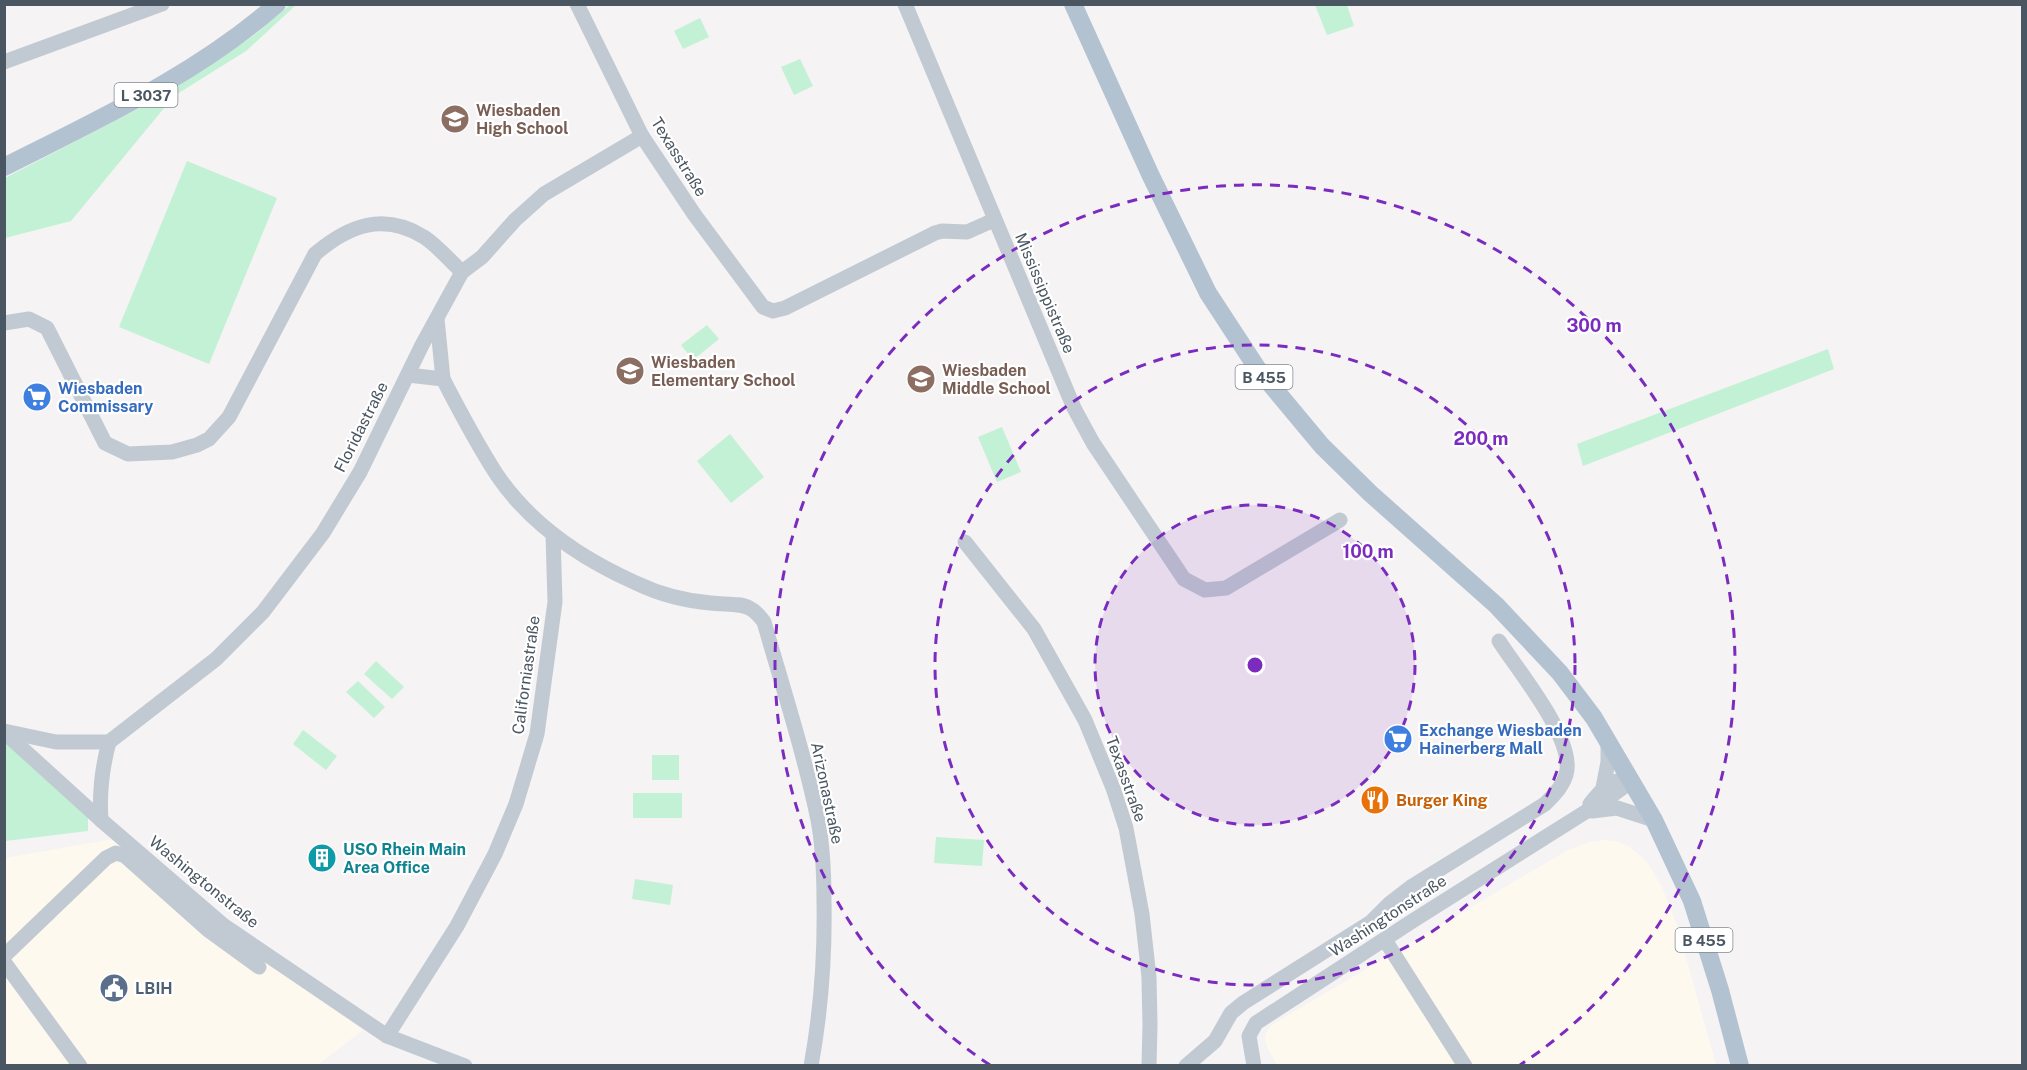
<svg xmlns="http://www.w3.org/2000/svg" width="2027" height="1070" font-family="'Public Sans',sans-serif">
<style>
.commercial{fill:#fdf9ef}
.green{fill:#c3f1d5}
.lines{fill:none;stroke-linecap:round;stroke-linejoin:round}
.minor{stroke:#c1cad2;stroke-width:15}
.major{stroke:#b3c2d1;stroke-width:18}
.ring{fill:none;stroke:#7b2cbf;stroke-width:3;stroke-dasharray:10 8}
.labels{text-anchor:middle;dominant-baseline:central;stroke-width:4.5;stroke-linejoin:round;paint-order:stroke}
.shield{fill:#fff;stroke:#808990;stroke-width:1.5}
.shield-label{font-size:15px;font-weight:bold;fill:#4a5661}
.education-label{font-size:16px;font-weight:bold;fill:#785e54;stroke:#fff;text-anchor:start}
.street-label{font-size:16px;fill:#4a5661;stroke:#fff}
.shop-label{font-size:16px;font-weight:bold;fill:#366cbe;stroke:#fff;text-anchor:start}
.food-label{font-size:16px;font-weight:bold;fill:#c56008;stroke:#fff;text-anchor:start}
.culture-label{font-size:16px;font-weight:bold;fill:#0d838f;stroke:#fff;text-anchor:start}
.service-label{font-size:16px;font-weight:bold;fill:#4e5e75;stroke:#fff;text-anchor:start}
.centre{fill:#7b2cbf;stroke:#fff;stroke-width:3}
.ring-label{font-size:18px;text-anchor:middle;font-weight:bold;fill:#7b2cbf;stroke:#fff;stroke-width:4.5;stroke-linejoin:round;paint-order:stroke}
</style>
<rect width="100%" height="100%" fill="#f5f3f3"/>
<g class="commercial">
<path d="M113,839L216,927L363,1030L318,1065L5,1066V858Z"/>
<path d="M1605,840L1619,842L1630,847L1647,862L1662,887L1677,925L1716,1065H1277L1266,1045L1265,1037L1267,1030L1273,1024L1566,851L1590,842Z"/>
</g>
<g class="green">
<path d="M291,4L296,5L246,51L174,96L71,221L5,238V178L161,97L253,36Z"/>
<path d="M1315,5H1347L1354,26L1327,35Z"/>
<path d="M700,18L709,37L683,49L674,31Z"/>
<path d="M800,59L813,86L794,95L781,67Z"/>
<path d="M187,161L277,198L209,364L119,327Z"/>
<path d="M707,325L719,339L693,360L681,345Z"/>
<path d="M1828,349L1834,369L1583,466L1577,444Z"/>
<path d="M1002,427L1021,472L997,482L978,437Z"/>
<path d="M730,434L764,477L731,503L697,461Z"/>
<path d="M376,661L404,687L392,699L364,674Z"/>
<path d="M358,681L385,707L374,718L346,692Z"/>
<path d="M303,730L337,756L326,770L293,744Z"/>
<path d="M4,740L88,818V831L5,841Z"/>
<rect x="652" y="755" width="27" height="25"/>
<rect x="633" y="793" width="49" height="25"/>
<path d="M936,837L984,840L982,866L934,863Z"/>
<path d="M635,879L673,885L670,905L632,899Z"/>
</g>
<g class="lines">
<g class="minor">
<path d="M577,4L642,136L694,214L763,307L773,311L785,308L935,233L942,231L967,232L994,220"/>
<path d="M905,4L1074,408L1093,443L1184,579L1205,590L1226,588L1340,520"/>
<path d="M4,62L162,4"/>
<path d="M437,319L443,379"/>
<path d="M4,323L29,319L47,328L105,443L128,454L172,452L197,445L209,439L229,417L315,254C349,225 384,212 424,237C438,246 450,261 462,272"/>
<path d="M408,375L443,379C460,412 477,444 497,475C531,525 582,559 636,583C659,594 686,601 711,603C724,605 740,602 751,609C757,612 760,617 764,622C783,688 804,753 818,820C823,847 824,875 824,902C825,957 821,1011 811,1066"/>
<path d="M965,542L1034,629L1085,720L1113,788L1126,828L1142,914L1149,977L1150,1025L1149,1066"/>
<path d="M4,731L56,742H109L216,659L263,612L323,533L360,472L422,345L462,272L482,257L515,220L544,194L642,136"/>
<path d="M4,732L101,820L223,925L387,1036L465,1066"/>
<path d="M1603,788L1608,762V741"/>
<path d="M1590,804C1601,790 1612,776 1632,781"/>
<path d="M1592,811L1617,808L1654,820"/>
<path d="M101,820C99,792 102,768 109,742"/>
<path d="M1385,940L1465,1066"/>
<path d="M4,956L106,858L116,853L125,856L208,930L259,967"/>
<path d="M4,962L80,1066"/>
<path d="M387,1036L457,926L495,854L516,804L537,734L555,602L553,535"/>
<path d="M1186,1066L1215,1041L1231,1013L1243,1003L1371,922L1389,904L1411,887L1545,804C1555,794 1565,784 1567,770C1571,734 1519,672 1499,641"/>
<path d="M1254,1066L1249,1036L1256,1023L1414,920L1614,794L1632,781"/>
</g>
<g class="major">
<path d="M1073,4L1150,174L1208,293L1257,368L1322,446L1371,494L1496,605L1560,673L1594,718L1654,820L1692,901L1720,990L1740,1066"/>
<path d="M4,167C99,119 196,75 277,4"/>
</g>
</g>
<circle cx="1255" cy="665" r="160" fill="#7b2cbf" fill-opacity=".12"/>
<g class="ring">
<circle cx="1255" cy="665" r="160"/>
<circle cx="1255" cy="665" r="320"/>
<path d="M990 1065A480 480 0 1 1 1520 1065"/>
</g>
<defs>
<g id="school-disc" transform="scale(1.5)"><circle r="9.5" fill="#8d6e63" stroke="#fff"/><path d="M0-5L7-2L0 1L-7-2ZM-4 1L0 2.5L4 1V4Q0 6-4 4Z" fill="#fff"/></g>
<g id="supermarket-disc" transform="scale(1.5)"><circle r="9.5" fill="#3f7fe0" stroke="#fff"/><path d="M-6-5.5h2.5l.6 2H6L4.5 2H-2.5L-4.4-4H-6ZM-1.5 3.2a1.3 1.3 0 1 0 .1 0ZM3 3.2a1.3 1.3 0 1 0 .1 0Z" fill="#fff"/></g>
<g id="restaurant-disc" transform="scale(1.5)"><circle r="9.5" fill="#e8710a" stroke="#fff"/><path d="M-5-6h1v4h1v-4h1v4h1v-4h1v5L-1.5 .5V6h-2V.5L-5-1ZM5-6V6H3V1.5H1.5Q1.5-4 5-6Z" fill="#fff"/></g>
<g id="building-disc" transform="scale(1.5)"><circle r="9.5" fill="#0f9aa8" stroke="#fff"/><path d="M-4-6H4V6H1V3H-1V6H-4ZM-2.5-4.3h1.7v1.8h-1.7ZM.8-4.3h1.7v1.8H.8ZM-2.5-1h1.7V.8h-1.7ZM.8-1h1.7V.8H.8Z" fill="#fff"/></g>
<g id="civic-disc" transform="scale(1.5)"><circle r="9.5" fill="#5c6f8a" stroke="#fff"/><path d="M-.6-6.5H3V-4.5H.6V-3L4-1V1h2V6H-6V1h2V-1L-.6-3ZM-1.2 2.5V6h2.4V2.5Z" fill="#fff"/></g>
</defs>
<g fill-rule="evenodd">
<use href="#school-disc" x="455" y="119"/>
<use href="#school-disc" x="630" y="371"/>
<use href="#school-disc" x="921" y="379"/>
<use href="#supermarket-disc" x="37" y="397"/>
<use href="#supermarket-disc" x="1398" y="739"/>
<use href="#restaurant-disc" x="1375" y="800"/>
<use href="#building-disc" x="322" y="858"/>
<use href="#civic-disc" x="114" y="988"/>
</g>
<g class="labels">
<g class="shield">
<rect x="114.5" y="83" width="63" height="24" rx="4.5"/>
<rect x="1235.5" y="365" width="57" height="24" rx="4.5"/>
<rect x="1675.5" y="928" width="57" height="24" rx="4.5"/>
</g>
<g class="shield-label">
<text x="146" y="95">L 3037</text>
<text x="1264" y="377">B 455</text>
<text x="1704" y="940">B 455</text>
</g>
<g class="education-label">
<text x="476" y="110">Wiesbaden<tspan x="476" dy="18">High School</tspan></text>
<text x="651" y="362">Wiesbaden<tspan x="651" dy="18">Elementary School</tspan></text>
<text x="942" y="370">Wiesbaden<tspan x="942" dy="18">Middle School</tspan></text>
</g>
<g class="street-label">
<text transform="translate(679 157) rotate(58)">Texasstraße</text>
<text transform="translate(1045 293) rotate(67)">Mississippistraße</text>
<text transform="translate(361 427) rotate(-63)">Floridastraße</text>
<text transform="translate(526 675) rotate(-82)">Californiastraße</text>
<text transform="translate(1126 779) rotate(70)">Texasstraße</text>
<text transform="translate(827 793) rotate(78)">Arizonastraße</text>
<text transform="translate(204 882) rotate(39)">Washingtonstraße</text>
<text transform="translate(1388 916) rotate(-33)">Washingtonstraße</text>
</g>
<g class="shop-label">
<text x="58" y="388">Wiesbaden<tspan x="58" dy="18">Commissary</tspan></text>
<text x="1419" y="730">Exchange Wiesbaden<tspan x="1419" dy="18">Hainerberg Mall</tspan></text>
</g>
<g class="food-label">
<text x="1396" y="800">Burger King</text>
</g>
<g class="culture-label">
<text x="343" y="849">USO Rhein Main<tspan x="343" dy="18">Area Office</tspan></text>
</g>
<g class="service-label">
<text x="135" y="988">LBIH</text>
</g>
</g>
<circle cx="1255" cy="665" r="9" class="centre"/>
<g class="ring-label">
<text x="1594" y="332">300 m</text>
<text x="1481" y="445">200 m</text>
<text x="1368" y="558">100 m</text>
</g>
<rect width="2027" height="1070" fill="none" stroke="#4a5661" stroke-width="12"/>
</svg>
